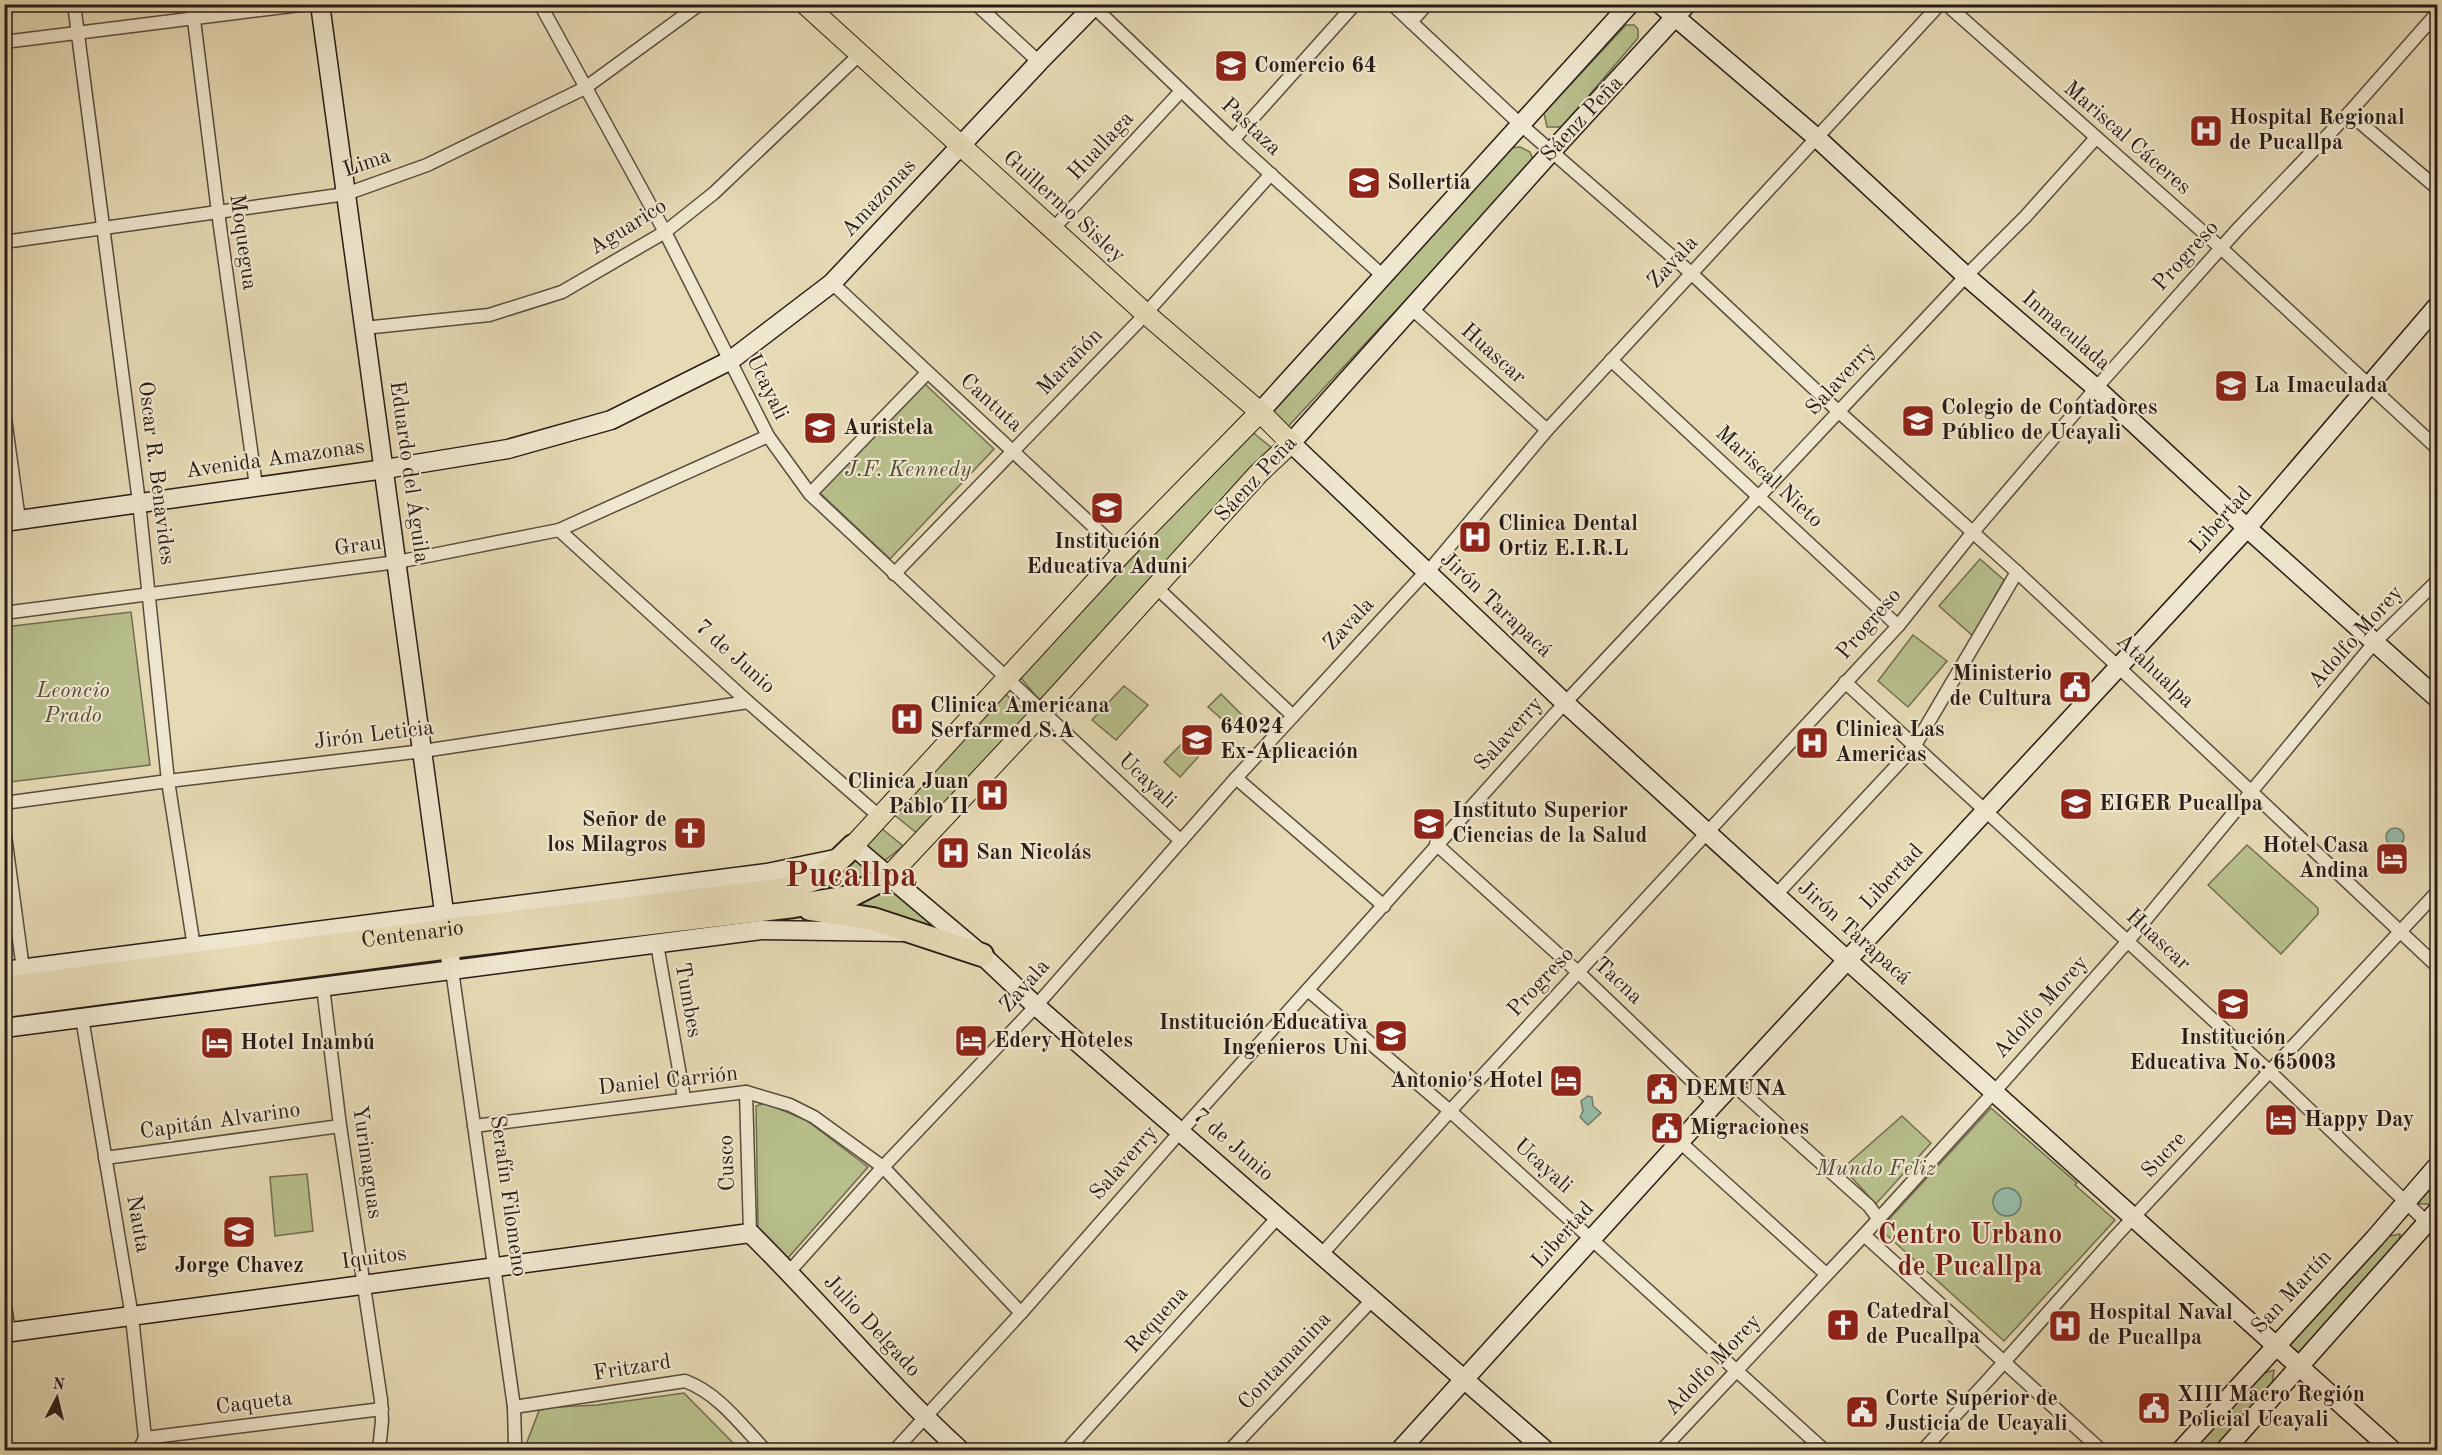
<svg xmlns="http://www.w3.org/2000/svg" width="2442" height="1455" font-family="'Old Standard TT',serif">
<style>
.green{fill:#b7bf8b;stroke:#706e51;stroke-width:1.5}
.water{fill:#97bba9;stroke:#6b7b6f;stroke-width:1.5}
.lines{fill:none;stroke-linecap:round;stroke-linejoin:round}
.street-casing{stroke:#584c3e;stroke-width:15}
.secondary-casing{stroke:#291c17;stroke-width:21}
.primary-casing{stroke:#291c17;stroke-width:22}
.highway-casing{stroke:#291c17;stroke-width:26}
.street{stroke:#efe7ce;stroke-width:12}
.secondary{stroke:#efe7ce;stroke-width:18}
.primary{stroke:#e6dab4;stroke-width:20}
.highway{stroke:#e6dab4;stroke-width:22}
.labels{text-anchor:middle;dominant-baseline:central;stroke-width:4.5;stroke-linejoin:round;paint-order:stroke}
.poi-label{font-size:22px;font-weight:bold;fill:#291c17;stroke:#efe7ce;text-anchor:start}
.street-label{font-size:22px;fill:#291c17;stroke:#efe7ce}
.park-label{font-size:22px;font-style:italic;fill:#544d3a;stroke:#efe7ce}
.district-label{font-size:28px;font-weight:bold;fill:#7a1f14;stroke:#efe7ce}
.town-label{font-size:34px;font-weight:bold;fill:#7a1f14;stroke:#efe7ce}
</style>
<rect width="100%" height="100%" fill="#e6dab4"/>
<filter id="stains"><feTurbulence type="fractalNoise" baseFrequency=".00333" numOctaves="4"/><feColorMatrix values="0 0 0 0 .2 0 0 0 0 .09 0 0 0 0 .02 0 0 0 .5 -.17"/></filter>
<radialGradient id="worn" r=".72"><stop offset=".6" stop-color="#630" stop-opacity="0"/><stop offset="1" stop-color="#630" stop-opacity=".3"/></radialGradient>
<g class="green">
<path d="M1626,25H1634L1638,29V38L1562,127H1547L1544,113Z"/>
<path d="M1520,147L1530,152L1534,162L1283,432L1266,418L1511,148Z"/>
<path d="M924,383L994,449L890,559L820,493Z"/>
<path d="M1251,431L1272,448L1042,703L1020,677Z"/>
<path d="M1980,559L2004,580L1973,636L1939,606Z"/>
<path d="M131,612L150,765L10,782L4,734L5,627Z"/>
<path d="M1913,635L1947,661L1908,707L1878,681Z"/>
<path d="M1124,686L1148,705L1116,740L1092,720Z"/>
<path d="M1004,693L1030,715L918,834L893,814Z"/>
<path d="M1221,694L1244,717L1232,728L1208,707Z"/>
<path d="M1196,729L1210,744L1180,777L1164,762Z"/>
<path d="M880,827L903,846L883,862L863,845Z"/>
<path d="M2247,845L2318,908V914L2281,954L2208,885Z"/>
<path d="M854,856L879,875L827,894Z"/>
<path d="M886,883L934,927L844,907Z"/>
<path d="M765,1103L806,1120L868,1167L787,1259L758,1227L756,1106Z"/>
<path d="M1991,1108L2077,1183L2075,1185L2115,1220L2004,1341L1880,1229Z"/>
<path d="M1902,1116L1931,1143L1876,1204L1843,1168Z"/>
<path d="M307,1174L313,1231L275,1236L270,1177Z"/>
<path d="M2437,1174V1201L2435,1204H2419L2423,1190Z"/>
<path d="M2400,1234L2399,1249L2304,1354H2291L2287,1344L2381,1238Z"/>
<path d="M2274,1370L2271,1392L2218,1450H2190L2254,1376Z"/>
<path d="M684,1393L740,1450H524L540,1408L597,1405Z"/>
</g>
<g class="water">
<circle cx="2395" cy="837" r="9"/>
<path d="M1588,1096L1592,1097L1593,1106L1601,1113L1588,1125L1580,1117L1583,1111L1581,1101Z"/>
<circle cx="2007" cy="1202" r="14"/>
</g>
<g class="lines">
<g class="street-casing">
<g id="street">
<path d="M74,4L139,502L168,781L194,947"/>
<path d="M192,4L218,212L256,486"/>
<path d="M540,4L665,232L768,436L810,494L1181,841"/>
<path d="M976,4L1039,62"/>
<path d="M1392,4L1520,124L1691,273L1839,412L2017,572L2438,967"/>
<path d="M1946,4L2221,248L2438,449"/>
<path d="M1094,7L1233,140L1383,276"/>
<path d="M1411,22L1427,4"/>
<path d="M4,42L308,4"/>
<path d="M2349,113L2438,189"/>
<path d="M1233,140L1355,4"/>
<path d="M1053,229L1181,91"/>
<path d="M4,242L346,194L427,165L585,88L700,4"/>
<path d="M832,283L1122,553"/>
<path d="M1411,308L1547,430"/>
<path d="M364,328L489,315L562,292L665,232L714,193L860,54"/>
<path d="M1611,360L1898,626"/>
<path d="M4,411L19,520"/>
<path d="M810,494L927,373"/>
<path d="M559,530L748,702L880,817"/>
<path d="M894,574L1138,322L1271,174"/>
<path d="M1157,588L1293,716"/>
<path d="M4,613L397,562L559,530L768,436"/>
<path d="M1845,682L2270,1072L2438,1233"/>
<path d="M1236,778L1384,906"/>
<path d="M4,803L168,781L423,751L748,702"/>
<path d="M4,828L23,969"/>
<path d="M1436,844L1579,973L1715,1103"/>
<path d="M1776,895L1914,747L2017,572"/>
<path d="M657,944L684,1098"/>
<path d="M452,970L514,1407L515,1443L512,1450"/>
<path d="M323,987L340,1126L381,1400L382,1421L379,1450"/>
<path d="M1309,991L1450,1111L1824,1450"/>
<path d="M82,1018L132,1317L145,1438"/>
<path d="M1733,1084L1869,1206L1878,1218"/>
<path d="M746,1092L750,1233"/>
<path d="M474,1126L746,1092L790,1105L814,1117L883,1167L1021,1313"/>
<path d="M1680,1142L1826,1274"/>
<path d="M105,1158L340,1126"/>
<path d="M1864,1235L2101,1450"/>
<path d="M1321,1255L1450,1111L1898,626L1973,532L2096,388L2237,230L2349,113L2438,12"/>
<path d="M789,1272L883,1167L1036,1006L1236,778L1420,578L1427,573L1547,430L1940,4"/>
<path d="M4,1300L9,1332"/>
<path d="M514,1407L685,1381C718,1393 741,1425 765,1450"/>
<path d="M139,1450L145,1438L382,1409"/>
<path d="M895,1450L1021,1313L1181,1131L1562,706L1966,276L2026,216L2095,139"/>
<path d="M1067,1450L1278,1217"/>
<path d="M1230,1450L1372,1300"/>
<path d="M1662,1450L1864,1235L1994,1092L2128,941L2374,643L2438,580"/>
<path d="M1923,1450L1989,1379L2116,1236L2438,891"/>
</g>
</g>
<g class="secondary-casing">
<g id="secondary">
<path d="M320,4L452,970"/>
<path d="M1660,4L1817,138L1966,276L2096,388L2247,528L2438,699"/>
<path d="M1687,4L1552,151L1291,443L1565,703L1847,960L2392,1450"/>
<path d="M1260,412L1630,4"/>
<path d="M4,522L385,469L508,449L611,420L731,360L832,283L1039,62L1096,4"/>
<path d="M853,846L982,955L1036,1006L1545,1450"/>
<path d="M4,971L767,873L840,858"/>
<path d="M4,1028L761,930L902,932"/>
<path d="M4,1333L750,1233C822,1304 886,1382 960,1450"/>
<path d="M1400,1450L1715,1103L2247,528L2438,305"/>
<path d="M2181,1450L2375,1238L2438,1165"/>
<path d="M2225,1450L2438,1210"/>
</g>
</g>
<g class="primary-casing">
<g id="primary">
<path d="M805,4L1146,314L1260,412L1291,443L1258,474L1042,713L889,876"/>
<path d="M853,846L1122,553L1260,412"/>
</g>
</g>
<g class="highway-casing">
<g id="highway">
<path d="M810,909L873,919L982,955"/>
<path id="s1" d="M4,988L448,930L787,889L821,877L853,846"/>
<path d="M4,1006L450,947L794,906L848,897L889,876"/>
</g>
</g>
<use href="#street" class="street"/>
<use href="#secondary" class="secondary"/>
<use href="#primary" class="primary"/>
<use href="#highway" class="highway"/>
</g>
<defs>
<g id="school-square" transform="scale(1.725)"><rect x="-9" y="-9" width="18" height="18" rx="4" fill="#8f2418" stroke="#efe7ce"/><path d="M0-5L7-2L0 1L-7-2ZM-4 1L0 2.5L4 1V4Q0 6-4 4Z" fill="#fff"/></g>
<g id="hospital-square" transform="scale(1.725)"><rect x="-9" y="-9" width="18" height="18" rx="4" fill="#8f2418" stroke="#efe7ce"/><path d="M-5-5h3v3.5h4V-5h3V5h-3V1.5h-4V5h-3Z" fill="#fff"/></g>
<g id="university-square" transform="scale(1.725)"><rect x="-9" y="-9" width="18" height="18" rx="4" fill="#8f2418" stroke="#efe7ce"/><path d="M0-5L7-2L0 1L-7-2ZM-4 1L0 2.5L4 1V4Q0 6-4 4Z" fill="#fff"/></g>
<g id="civic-square" transform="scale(1.725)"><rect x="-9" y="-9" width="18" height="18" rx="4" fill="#8f2418" stroke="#efe7ce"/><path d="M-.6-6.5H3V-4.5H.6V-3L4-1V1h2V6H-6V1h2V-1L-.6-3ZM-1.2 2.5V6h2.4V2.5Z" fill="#fff"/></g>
<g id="church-square" transform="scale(1.725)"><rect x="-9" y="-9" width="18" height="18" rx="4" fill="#8f2418" stroke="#efe7ce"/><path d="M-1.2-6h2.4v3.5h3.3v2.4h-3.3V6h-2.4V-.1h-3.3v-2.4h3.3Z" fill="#fff"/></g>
<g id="hotel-square" transform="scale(1.725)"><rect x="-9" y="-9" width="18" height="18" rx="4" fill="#8f2418" stroke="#efe7ce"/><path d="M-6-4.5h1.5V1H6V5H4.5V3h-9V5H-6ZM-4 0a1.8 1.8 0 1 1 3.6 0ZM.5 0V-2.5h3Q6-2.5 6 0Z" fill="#fff"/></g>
</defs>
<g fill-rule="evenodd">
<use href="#school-square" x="1231" y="66"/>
<use href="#hospital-square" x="2206" y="131"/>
<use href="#school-square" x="1364" y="183"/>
<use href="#school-square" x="2231" y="386"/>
<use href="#university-square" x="1918" y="421"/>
<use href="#university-square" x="820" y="428"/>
<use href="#school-square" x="1107" y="508"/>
<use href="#hospital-square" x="1475" y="537"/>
<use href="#civic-square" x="2075" y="687"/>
<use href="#hospital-square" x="907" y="719"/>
<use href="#university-square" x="1197" y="740"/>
<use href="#hospital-square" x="1812" y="743"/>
<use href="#hospital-square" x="992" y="795"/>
<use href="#university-square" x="2076" y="804"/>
<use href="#university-square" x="1429" y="824"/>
<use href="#church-square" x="690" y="833"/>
<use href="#hospital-square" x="953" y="853"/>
<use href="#hotel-square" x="2392" y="859"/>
<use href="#school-square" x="2233" y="1004"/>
<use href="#school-square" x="1391" y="1036"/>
<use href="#hotel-square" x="971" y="1041"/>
<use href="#hotel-square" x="217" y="1043"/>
<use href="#hotel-square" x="1566" y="1081"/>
<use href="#civic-square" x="1662" y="1089"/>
<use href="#hotel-square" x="2281" y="1120"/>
<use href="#civic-square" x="1667" y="1128"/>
<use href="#school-square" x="239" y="1232"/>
<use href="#church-square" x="1843" y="1325"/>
<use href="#hospital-square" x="2065" y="1326"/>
<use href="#civic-square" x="2154" y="1408"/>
<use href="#civic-square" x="1862" y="1412"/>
</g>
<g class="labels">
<g class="poi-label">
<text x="1254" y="66">Comercio 64</text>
<text x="2229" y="118">Hospital Regional<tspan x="2229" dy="25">de Pucallpa</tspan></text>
<text x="1387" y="183">Sollertia</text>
<text x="2254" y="386">La Imaculada</text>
<text x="1941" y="408">Colegio de Contadores<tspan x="1941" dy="25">Público de Ucayali</tspan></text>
<text x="843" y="428">Auristela</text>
<text x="1498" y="524">Clinica Dental<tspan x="1498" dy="25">Ortiz E.I.R.L</tspan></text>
<text x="1107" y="542" text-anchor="middle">Institución<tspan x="1107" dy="25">Educativa Aduni</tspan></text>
<text x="2052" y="674" text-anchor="end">Ministerio<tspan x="2052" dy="25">de Cultura</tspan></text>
<text x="930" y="706">Clinica Americana<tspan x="930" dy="25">Serfarmed S.A</tspan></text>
<text x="1220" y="727">64024<tspan x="1220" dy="25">Ex-Aplicación</tspan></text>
<text x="1835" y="730">Clinica Las<tspan x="1835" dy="25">Americas</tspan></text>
<text x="969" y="782" text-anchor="end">Clinica Juan<tspan x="969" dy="25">Pablo II</tspan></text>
<text x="2099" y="804">EIGER Pucallpa</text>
<text x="1452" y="811">Instituto Superior<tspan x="1452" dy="25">Ciencias de la Salud</tspan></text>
<text x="667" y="820" text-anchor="end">Señor de<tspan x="667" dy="25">los Milagros</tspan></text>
<text x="2369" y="846" text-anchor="end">Hotel Casa<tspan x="2369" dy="25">Andina</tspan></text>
<text x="976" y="853">San Nicolás</text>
<text x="1368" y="1023" text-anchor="end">Institución Educativa<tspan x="1368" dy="25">Ingenieros Uni</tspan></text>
<text x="2233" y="1038" text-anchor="middle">Institución<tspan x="2233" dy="25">Educativa No. 65003</tspan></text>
<text x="994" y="1041">Edery Hoteles</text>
<text x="240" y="1043">Hotel Inambú</text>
<text x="1543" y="1081" text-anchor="end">Antonio's Hotel</text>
<text x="1685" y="1089">DEMUNA</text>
<text x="2304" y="1120">Happy Day</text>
<text x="1690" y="1128">Migraciones</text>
<text x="239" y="1266" text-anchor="middle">Jorge Chavez</text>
<text x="1866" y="1312">Catedral<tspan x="1866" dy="25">de Pucallpa</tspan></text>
<text x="2088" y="1313">Hospital Naval<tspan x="2088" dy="25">de Pucallpa</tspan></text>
<text x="2177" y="1395">XIII Macro Región<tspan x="2177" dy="25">Policial Ucayali</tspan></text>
<text x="1885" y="1399">Corte Superior de<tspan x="1885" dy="25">Justicia de Ucayali</tspan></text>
</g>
<g class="street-label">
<text transform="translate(1582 119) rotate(-47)">Sáenz Peña</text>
<text transform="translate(1251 127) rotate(43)">Pastaza</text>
<text transform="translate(2127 138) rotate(41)">Mariscal Cáceres</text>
<text transform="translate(1101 146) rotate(-47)">Huallaga</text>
<text transform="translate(367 163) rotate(-19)">Lima</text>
<text transform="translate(879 198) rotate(-47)">Amazonas</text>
<text transform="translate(1064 207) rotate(42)">Guillermo Sisley</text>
<text transform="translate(628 227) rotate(-32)">Aguarico</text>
<text transform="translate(243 242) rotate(82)">Moquegua</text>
<text transform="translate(2186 256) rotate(-48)">Progreso</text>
<text transform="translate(1673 262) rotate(-47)">Zavala</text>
<text transform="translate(2066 331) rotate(41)">Inmaculada</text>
<text transform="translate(1493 354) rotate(42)">Huascar</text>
<text transform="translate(1070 362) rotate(-46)">Marañón</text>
<text transform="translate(1841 379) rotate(-47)">Salaverry</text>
<text transform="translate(767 387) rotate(64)">Ucayali</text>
<text transform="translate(991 403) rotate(42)">Cantuta</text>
<text transform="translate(275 459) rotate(-8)">Avenida Amazonas</text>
<text transform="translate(409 472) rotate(82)">Eduardo del Águila</text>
<text transform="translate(156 473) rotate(83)">Oscar R. Benavides</text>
<text transform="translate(1769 477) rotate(43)">Mariscal Nieto</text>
<text transform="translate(1256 479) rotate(-47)">Sáenz Peña</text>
<text transform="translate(2221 520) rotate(-48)">Libertad</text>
<text transform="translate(358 546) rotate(-8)">Grau</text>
<text transform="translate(1496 605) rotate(43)">Jirón Tarapacá</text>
<text transform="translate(1349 624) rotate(-47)">Zavala</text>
<text transform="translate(1869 624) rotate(-49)">Progreso</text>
<text transform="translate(2356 637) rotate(-48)">Adolfo Morey</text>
<text transform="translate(735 657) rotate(42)">7 de Junio</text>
<text transform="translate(2155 671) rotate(43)">Atahualpa</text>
<text transform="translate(1509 734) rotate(-48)">Salaverry</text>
<text transform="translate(374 735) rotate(-7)">Jirón Leticia</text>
<text transform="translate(1147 781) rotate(43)">Ucayali</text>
<text transform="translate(1892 877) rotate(-47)">Libertad</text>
<text transform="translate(1854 933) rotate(42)">Jirón Tarapacá</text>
<text stroke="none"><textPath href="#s1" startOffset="412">Centenario</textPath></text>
<text transform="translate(2158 940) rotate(43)">Huascar</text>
<text transform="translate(1618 981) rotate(43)">Tacna</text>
<text transform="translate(1541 982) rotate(-47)">Progreso</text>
<text transform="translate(1025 986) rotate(-48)">Zavala</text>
<text transform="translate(688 1000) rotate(80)">Tumbes</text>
<text transform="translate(2041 1007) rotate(-48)">Adolfo Morey</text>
<text transform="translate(668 1081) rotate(-6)">Daniel Carrión</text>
<text transform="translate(220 1121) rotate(-8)">Capitán Alvarino</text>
<text transform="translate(1233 1145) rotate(41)">7 de Junio</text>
<text transform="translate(2164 1155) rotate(-47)">Sucre</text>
<text transform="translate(367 1162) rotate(82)">Yurimaguas</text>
<text transform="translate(727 1163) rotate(-92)">Cusco</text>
<text transform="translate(1124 1163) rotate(-49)">Salaverry</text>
<text transform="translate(1543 1166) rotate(42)">Ucayali</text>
<text transform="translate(508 1196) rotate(82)">Serafín Filomeno</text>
<text transform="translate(138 1224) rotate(80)">Nauta</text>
<text transform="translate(1563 1235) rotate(-48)">Libertad</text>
<text transform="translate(374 1258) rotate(-8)">Iquitos</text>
<text transform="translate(2292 1292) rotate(-47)">San Martín</text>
<text transform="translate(1157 1320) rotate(-48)">Requena</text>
<text transform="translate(872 1326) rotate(47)">Julio Delgado</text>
<text transform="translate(1285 1361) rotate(-47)">Contamanina</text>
<text transform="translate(1713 1365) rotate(-47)">Adolfo Morey</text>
<text transform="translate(632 1368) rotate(-9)">Fritzard</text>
<text transform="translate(254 1403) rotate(-7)">Caqueta</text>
</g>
<g class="park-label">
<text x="908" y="470">J.F. Kennedy</text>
<text x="73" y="691">Leoncio<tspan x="73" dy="25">Prado</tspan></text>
<text x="1876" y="1169">Mundo Feliz</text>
</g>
<g class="district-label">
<text x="1970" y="1236">Centro Urbano<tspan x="1970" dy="32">de Pucallpa</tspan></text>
</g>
<g class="town-label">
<text x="851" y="877">Pucallpa</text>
</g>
</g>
<rect width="2442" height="1455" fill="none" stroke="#e6dab4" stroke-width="24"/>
<rect x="6" y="6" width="2430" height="1443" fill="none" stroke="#291c17" stroke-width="3"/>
<rect x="12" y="12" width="2418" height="1431" fill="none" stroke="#291c17" stroke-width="1.5"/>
<g transform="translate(57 1398) rotate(7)" stroke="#efe7ce" stroke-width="4.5" paint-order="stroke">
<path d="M0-4.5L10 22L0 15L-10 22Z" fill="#291c17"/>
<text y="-9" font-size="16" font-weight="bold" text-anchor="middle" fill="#291c17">N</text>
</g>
<rect width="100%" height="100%" filter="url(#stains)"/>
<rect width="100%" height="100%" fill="url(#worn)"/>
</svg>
